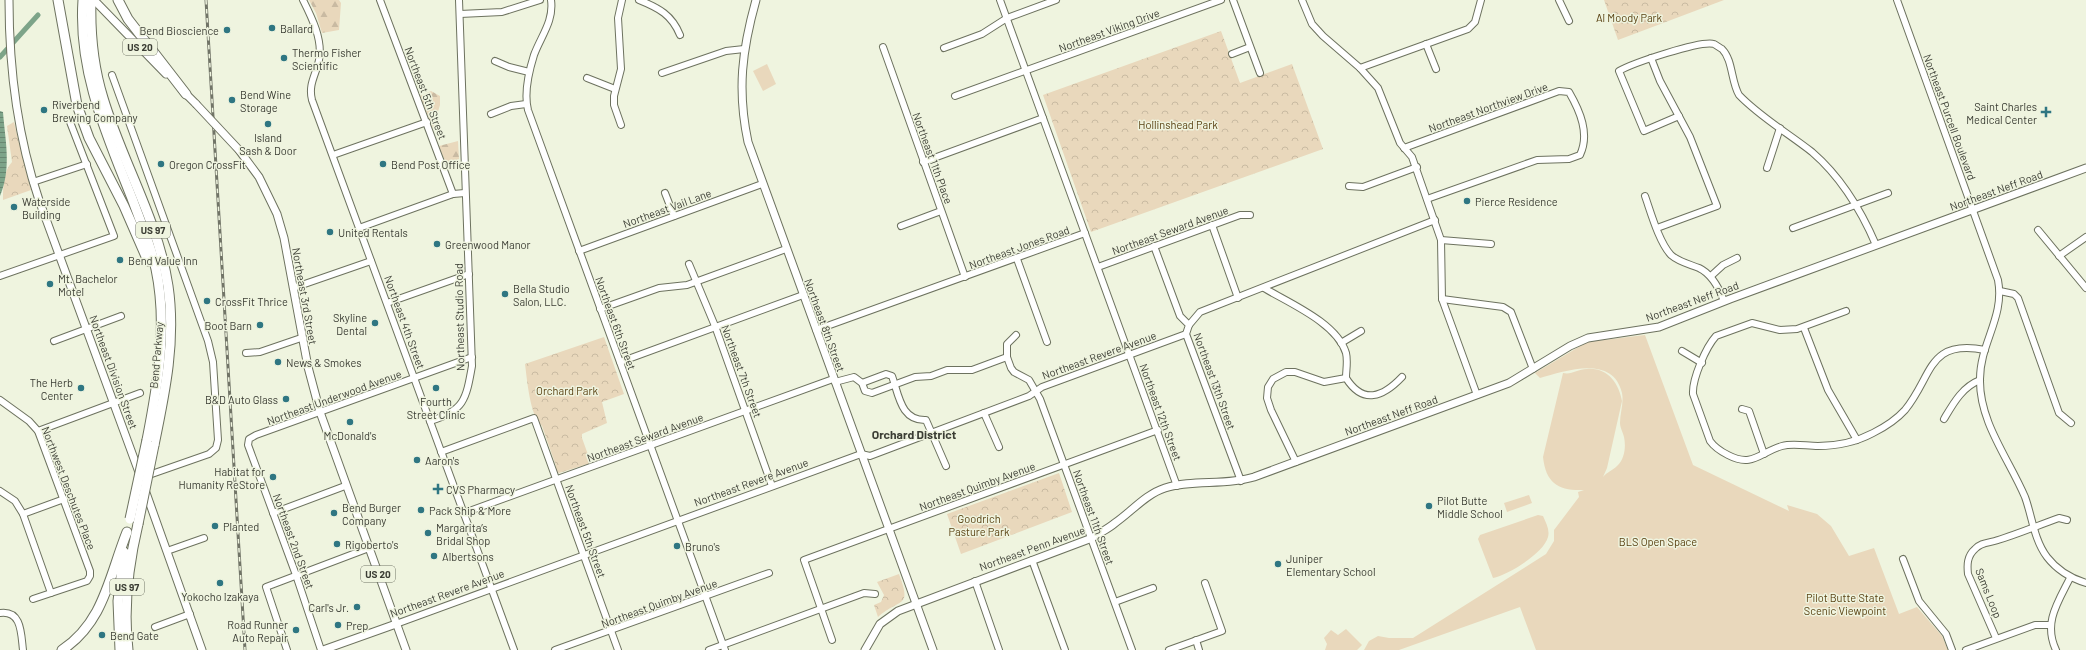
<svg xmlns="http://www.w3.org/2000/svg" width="2086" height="650" font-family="Barlow,sans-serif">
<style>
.green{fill:#e9d8bc}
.forest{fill:url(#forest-firs)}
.park{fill:url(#park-crowns)}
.water{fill:url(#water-rules)}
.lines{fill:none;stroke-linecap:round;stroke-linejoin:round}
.canal{stroke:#7da489;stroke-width:5}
.minor-casing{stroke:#6d725f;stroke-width:8}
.major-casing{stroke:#6d725f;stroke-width:9}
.highway-casing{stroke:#6d725f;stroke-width:11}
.minor{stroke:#fff;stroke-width:6}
.major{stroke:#fff;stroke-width:7}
.highway{stroke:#fff;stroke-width:9}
.rail-casing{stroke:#717467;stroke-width:3}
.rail{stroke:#eff4df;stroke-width:1.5;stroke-dasharray:4.5;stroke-linecap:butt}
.major-bridge-casing{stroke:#6d725f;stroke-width:9;stroke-linecap:butt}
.highway-bridge-casing{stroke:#6d725f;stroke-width:11;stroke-linecap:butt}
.major-bridge{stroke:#fff;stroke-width:7}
.highway-bridge{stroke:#fff;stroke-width:9}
.poi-dot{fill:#2f7682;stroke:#eff4df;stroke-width:1.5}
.labels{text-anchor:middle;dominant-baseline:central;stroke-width:3;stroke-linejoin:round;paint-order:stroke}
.shield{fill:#eff4df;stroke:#717467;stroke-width:1}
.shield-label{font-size:10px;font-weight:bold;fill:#3b3d34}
.park-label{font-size:11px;fill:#5a4213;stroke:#eff4df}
.poi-label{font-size:11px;fill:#3b3d34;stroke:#eff4df;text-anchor:start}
.street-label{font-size:11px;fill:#3b3d34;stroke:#eff4df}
.neighbourhood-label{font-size:12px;font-weight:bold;fill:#3b3d34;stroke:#eff4df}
</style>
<defs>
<pattern id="forest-firs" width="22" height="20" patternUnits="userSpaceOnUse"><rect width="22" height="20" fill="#e9d8bc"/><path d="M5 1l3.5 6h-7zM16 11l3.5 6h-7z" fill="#c9baa2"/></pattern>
<pattern id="park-crowns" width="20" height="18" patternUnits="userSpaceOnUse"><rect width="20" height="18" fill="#e9d8bc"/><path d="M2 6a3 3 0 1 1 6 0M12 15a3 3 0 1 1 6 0" fill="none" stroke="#c9baa2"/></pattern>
<pattern id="water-rules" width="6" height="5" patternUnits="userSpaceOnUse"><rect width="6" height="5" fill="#7da489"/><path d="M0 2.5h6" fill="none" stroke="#688771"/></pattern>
</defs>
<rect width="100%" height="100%" fill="#eff4df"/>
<g class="green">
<path d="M767,64L776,84L763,91L753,71Z"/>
<path d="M1645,335L1693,465L1789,511L1787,505L1817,514L1831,526L1849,556L1874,548L1899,614L1917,607L1942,636L1948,650H1536L1520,607L1399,650H1364L1369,641L1378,636L1389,638H1413L1546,554L1554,541V530L1579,497L1578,492L1584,490C1559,491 1546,484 1543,457L1563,373C1572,375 1577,369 1587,369C1607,367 1619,383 1622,401L1607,468L1603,477C1607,472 1613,470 1617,466C1625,459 1626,446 1624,437C1623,432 1620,428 1620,423C1620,413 1624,403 1622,393C1613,354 1565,371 1540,378L1535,373L1587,342Z"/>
<path d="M1529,495L1532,503L1507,512L1504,503Z"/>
<path d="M1538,515L1543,516C1546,523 1550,530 1548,537C1544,553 1508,575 1493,578L1478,539L1480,535Z"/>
<path d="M1346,629L1362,645L1357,650H1325L1327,644L1324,638L1331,630L1338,635Z"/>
</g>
<g class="forest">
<path d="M309,0H339L341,3L339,30L322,33L316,13Z"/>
<path d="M431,91L440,96V105L433,128L420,96Z"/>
<path d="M458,141L459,159L446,165L439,146Z"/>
</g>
<g class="park">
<path d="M1604,0H1724L1618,40Z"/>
<path d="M1221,31L1240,83L1292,64L1323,149L1091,232L1043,95Z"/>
<path d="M14,122L31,190L3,200C3,189 3,171 12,162L7,126Z"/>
<path d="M604,337L624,394L602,402L607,423L582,434V438L591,463L559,473L556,472V466L542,426C530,417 527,379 525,364Z"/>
<path d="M1059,473L1072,512L961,554L947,514Z"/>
<path d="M899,574C912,609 901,597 878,617L874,605L881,602L884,595L877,582Z"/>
</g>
<path class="water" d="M0,111L3,112C5,140 12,168 0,196Z"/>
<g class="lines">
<path class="canal" d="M0,57L38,15"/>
<g class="minor-casing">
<g id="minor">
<path d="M303,0C312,18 323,40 319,60C316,75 308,84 312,100L514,650"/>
<path d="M380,0L453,194"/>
<path d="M551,0C554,21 541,36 534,55C529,71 524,94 528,110L725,650"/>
<path d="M639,0C659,8 672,15 680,35"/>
<path d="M1000,0L1177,486"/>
<path d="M1233,0L1260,73"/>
<path d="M1302,0L1312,24L1323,36L1360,68L1378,88L1400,143L1412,157L1441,240L1442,299L1477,395"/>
<path d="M1559,0L1569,21"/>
<path d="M1897,0L1998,280C2005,317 1980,343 1980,379C1979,422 2009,459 2025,497C2032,516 2034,540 2047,557C2057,570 2070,578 2086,583"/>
<path d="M460,14L502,12L540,0"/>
<path d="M1426,44L1436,69"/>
<path d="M883,47L965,277"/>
<path d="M944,48L982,34L1007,18L1056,0"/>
<path d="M1232,54L1250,47"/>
<path d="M1651,58L1660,81L1690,137L1717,206L1657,228"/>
<path d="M495,61L509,67L529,72"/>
<path d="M1360,68L1468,29L1475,22L1481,0"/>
<path d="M662,73L726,51L744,49"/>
<path d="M112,75L208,341L213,362L218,440L216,448L209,454L146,476"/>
<path d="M587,78L615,89"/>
<path d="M955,96L1221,0"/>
<path d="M491,114L511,106L526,104"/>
<path d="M1679,116L1644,131L1619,71C1633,63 1701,40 1714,44C1716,45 1720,48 1722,49C1733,60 1731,82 1739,95C1760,117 1788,133 1812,152C1841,177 1861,210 1876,245"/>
<path d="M621,125L614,105V96L621,69L618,18L622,0"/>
<path d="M1404,148L1559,91L1569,92C1580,111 1590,134 1580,155L1569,159L1537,160L1427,199"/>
<path d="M333,155L427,122"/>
<path d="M923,162L1043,118"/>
<path d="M1767,168L1780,128"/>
<path d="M33,182L87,164"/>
<path d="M1349,186L1363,187L1417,167"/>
<path d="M665,193L674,216"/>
<path d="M1645,196C1651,213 1659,242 1671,255C1679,262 1689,264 1699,268C1712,274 1719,288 1724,301"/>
<path d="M1212,225L1238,298"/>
<path d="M901,226L941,211"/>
<path d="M359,228L453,194L465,193"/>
<path d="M1793,228L1888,193"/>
<path d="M2038,230L2086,288"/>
<path d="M1441,240L1491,244"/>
<path d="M1154,246L1180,316L1189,325L1186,334L1241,481"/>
<path d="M579,251L762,184"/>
<path d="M2059,256L2086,237"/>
<path d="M1017,259L1047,342"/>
<path d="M689,264L715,326L772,486"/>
<path d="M1098,267L1240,215H1250"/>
<path d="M0,276L114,236L70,122"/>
<path d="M1711,276L1723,265L1737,258"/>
<path d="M293,288L371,261"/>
<path d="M1264,288C1289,303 1337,323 1346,353C1348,361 1346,370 1346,378C1363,405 1383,397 1402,377"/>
<path d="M2000,291L2014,294L2018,298L2059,413L2071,423"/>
<path d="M1442,299L1503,307L1511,312L1533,369"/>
<path d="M387,303L469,274"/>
<path d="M600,309L659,288L687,285L786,249"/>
<path d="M1846,311L1797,329L1780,330L1752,323L1716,336C1706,347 1692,379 1693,394L1710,441C1715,448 1720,451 1728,455C1753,468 1760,452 1782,446C1793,443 1806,446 1818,446C1837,446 1856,442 1873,433C1885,427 1896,420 1905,410C1933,376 1927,339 1985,350"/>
<path d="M1189,325L1200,312L1435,220"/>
<path d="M1804,328L1828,390L1857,440"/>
<path d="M816,330L1085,233"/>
<path d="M1016,335L1007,344V357L1011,368L1014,372L1029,380L1040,399L1132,650"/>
<path d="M54,341L121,316"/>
<path d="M1341,343L1361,331"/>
<path d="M1682,351L1702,363"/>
<path d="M246,353L260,352L301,338"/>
<path d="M620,362L803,295"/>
<path d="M835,382L854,377L862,383L865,391L872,393L915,377L931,376L947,370H972L1007,357"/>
<path d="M862,383L886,374L892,376C899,396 901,421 926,420L946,466"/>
<path d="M0,400L29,421L38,431L90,571V576L87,581L33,599"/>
<path d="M1742,409L1749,411L1764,454"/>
<path d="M984,413L999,447"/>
<path d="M1944,419C1953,404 1962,387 1980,380"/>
<path d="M430,421C464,411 466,400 472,366L459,0"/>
<path d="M38,431L140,393"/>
<path d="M441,452L534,418L618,650"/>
<path d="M1296,462L1271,410L1267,398L1268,387L1273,379L1286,372H1295L1324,382L1346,378"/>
<path d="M0,491L15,501L23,514L51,593"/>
<path d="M273,513L345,486"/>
<path d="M464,513L833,379"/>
<path d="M23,514L64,499"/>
<path d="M167,551L204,538"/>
<path d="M1903,559L1919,601L1946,634L1952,650"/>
<path d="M1032,560L1065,650"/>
<path d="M975,581L999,650"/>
<path d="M1115,602L1153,588"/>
<path d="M0,613C22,610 21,634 23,650"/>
<path d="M396,624L861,454L870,456L1029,396L1042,387L1186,334"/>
<path d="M155,627L190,614"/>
<path d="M1996,638L1968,574C1967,565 1967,556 1975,549C1981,542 1990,543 1998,540C2018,534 2039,525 2059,518L2067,520"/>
<path d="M832,640L804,560L1158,430"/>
<path d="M1196,640L1199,650"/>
<path d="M287,650L266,587L369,548"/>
<path d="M321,650L296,575L248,445L249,439L256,435L472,357"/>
<path d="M555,650L769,573"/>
<path d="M709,650L864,593L875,594"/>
<path d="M1169,650L1222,631L1205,583"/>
<path d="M1966,650L2035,625H2050"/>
<path d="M2056,650C2043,623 2058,602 2070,578"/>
</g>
</g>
<g class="major-casing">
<g id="major">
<path d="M9,0C9,68 17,135 39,200L140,475"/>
<path d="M94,0L166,74"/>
<path d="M756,0C742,50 737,90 748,142L933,650"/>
<path d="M183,91L196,104"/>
<path d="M239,150L259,177L277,214L284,238L308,367L320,412L406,650"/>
<path d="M145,490L202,650"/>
<path d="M323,650L396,624"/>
<path d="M865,650L880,624L898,611L1092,538C1099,533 1108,529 1115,523C1131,512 1146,494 1165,488C1193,479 1225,486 1254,477L1509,383L1570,346L1588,338L1659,327L1730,299L2086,168"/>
</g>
</g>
<g class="highway-casing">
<g id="highway">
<path d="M58,0L77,105L89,138L124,206L148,261"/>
<path d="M83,0C78,72 107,135 133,201C141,223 151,246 156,269C168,326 158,384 147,440"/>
<path d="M91,0C90,34 93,66 103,98C122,162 158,220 168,286C176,340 165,392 154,445"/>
<path d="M118,0L128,19L186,94"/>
<path d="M62,650C104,622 109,577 127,532"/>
<path d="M120,650L118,601L124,552"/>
<path d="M128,650C123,608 128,566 138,524"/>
</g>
</g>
<use href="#minor" class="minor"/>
<use href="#major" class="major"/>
<use href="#highway" class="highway"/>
<g class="rail-casing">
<path id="rail" d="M206,0L245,650"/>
</g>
<use href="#rail" class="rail"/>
<g class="major-bridge-casing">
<path id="major-bridge" d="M196,104L239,150"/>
</g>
<g class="highway-bridge-casing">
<g id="highway-bridge">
<path d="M130,519L147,440"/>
<path d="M138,524L154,445"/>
</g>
</g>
<use href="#major-bridge" class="major-bridge"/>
<use href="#highway-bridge" class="highway-bridge"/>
</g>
<g class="poi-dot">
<circle cx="272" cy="28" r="4"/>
<circle cx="227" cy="30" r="4"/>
<circle cx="284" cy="58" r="4"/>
<circle cx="232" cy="100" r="4"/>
<circle cx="44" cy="110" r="4"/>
<path d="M2044 106h4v4h4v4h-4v4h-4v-4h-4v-4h4z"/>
<circle cx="268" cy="124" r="4"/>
<circle cx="161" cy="164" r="4"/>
<circle cx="383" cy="164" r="4"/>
<circle cx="1467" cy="201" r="4"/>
<circle cx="14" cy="207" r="4"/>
<circle cx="330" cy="232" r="4"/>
<circle cx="437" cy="244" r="4"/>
<circle cx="120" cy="260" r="4"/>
<circle cx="50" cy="284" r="4"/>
<circle cx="505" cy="294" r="4"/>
<circle cx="207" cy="301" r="4"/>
<circle cx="375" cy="323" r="4"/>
<circle cx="260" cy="325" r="4"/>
<circle cx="278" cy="362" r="4"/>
<circle cx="81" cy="388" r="4"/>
<circle cx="436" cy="388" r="4"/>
<circle cx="286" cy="399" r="4"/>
<circle cx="350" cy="422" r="4"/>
<circle cx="417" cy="460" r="4"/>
<circle cx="273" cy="477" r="4"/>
<path d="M436 483h4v4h4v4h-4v4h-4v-4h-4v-4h4z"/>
<circle cx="1429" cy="506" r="4"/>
<circle cx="421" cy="510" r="4"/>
<circle cx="334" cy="513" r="4"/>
<circle cx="215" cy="526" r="4"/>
<circle cx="428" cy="533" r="4"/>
<circle cx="337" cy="544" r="4"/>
<circle cx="677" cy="546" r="4"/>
<circle cx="434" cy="556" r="4"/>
<circle cx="1278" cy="564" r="4"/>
<circle cx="220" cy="583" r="4"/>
<circle cx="357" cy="607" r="4"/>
<circle cx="338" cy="625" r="4"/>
<circle cx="296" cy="630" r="4"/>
<circle cx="102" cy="635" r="4"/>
</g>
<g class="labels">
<g class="shield">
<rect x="123" y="39" width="34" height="16" rx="3"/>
<rect x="136" y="222" width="34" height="16" rx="3"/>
<rect x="361" y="566" width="34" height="16" rx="3"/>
<rect x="110" y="579" width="34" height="16" rx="3"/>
</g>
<g class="shield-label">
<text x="140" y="47">US 20</text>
<text x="153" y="230">US 97</text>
<text x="378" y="574">US 20</text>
<text x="127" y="587">US 97</text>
</g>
<g class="park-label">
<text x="1629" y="17">Al Moody Park</text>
<text x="1178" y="124">Hollinshead Park</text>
<text x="567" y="390">Orchard Park</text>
<text x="979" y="518">Goodrich<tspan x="979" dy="13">Pasture Park</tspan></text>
<text x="1658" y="541">BLS Open Space</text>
<text x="1845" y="597">Pilot Butte State<tspan x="1845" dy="13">Scenic Viewpoint</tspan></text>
</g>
<g class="poi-label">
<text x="280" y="28">Ballard</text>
<text x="219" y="30" text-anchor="end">Bend Bioscience</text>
<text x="292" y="52">Thermo Fisher<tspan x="292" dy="13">Scientific</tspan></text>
<text x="240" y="94">Bend Wine<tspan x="240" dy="13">Storage</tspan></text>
<text x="52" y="104">Riverbend<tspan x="52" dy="13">Brewing Company</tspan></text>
<text x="2037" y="106" text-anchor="end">Saint Charles<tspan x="2037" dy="13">Medical Center</tspan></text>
<text x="268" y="137" text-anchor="middle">Island<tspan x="268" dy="13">Sash &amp; Door</tspan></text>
<text x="169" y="164">Oregon CrossFit</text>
<text x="391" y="164">Bend Post Office</text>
<text x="22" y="201">Waterside<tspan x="22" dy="13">Building</tspan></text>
<text x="1475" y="201">Pierce Residence</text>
<text x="338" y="232">United Rentals</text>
<text x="445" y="244">Greenwood Manor</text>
<text x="128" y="260">Bend Value Inn</text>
<text x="58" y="278">Mt. Bachelor<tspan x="58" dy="13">Motel</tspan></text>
<text x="513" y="288">Bella Studio<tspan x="513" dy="13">Salon, LLC.</tspan></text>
<text x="215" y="301">CrossFit Thrice</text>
<text x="367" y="317" text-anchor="end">Skyline<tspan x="367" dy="13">Dental</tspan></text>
<text x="252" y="325" text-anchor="end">Boot Barn</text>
<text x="286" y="362">News &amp; Smokes</text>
<text x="73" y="382" text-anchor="end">The Herb<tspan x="73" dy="13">Center</tspan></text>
<text x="278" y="399" text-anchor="end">B&amp;D Auto Glass</text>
<text x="436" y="401" text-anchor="middle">Fourth<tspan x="436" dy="13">Street Clinic</tspan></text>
<text x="350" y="435" text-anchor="middle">McDonald's</text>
<text x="425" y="460">Aaron's</text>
<text x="265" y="471" text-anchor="end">Habitat for<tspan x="265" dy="13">Humanity ReStore</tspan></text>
<text x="446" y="489">CVS Pharmacy</text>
<text x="1437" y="500">Pilot Butte<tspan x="1437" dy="13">Middle School</tspan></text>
<text x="342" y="507">Bend Burger<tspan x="342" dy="13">Company</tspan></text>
<text x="429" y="510">Pack Ship &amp; More</text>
<text x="223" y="526">Planted</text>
<text x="436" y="527">Margarita’s<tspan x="436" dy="13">Bridal Shop</tspan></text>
<text x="345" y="544">Rigoberto's</text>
<text x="685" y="546">Bruno's</text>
<text x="442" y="556">Albertsons</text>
<text x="1286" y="558">Juniper<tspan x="1286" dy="13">Elementary School</tspan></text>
<text x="220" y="596" text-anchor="middle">Yokocho Izakaya</text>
<text x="349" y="607" text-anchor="end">Carl's Jr.</text>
<text x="288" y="624" text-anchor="end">Road Runner<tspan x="288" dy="13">Auto Repair</tspan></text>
<text x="346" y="625">Prep</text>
<text x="110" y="635">Bend Gate</text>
</g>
<g class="street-label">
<text transform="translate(1109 30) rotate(-20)">Northeast Viking Drive</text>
<text transform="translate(426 93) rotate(69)">Northeast 5th Street</text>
<text transform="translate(1488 107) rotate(-20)">Northeast Northview Drive</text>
<text transform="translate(1950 117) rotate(70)">Northeast Purcell Boulevard</text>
<text transform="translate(933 158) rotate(70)">Northeast 11th Place</text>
<text transform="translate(1996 190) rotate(-20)">Northeast Neff Road</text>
<text transform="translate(667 208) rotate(-20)">Northeast Vail Lane</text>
<text transform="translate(1170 230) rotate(-20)">Northeast Seward Avenue</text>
<text transform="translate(1019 247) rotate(-20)">Northeast Jones Road</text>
<text transform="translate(305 296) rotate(80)">Northeast 3rd Street</text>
<text transform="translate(1692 301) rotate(-20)">Northeast Neff Road</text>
<text transform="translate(459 317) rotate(-91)">Northeast Studio Road</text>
<text transform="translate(405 322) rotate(70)">Northeast 4th Street</text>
<text transform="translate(616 323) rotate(70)">Northeast 6th Street</text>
<text transform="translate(825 325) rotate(70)">Northeast 8th Street</text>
<text transform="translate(156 355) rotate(-85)">Bend Parkway</text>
<text transform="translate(1099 355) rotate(-20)">Northeast Revere Avenue</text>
<text transform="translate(742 371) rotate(70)">Northeast 7th Street</text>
<text transform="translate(114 372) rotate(70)">Northeast Division Street</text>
<text transform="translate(1215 381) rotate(70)">Northeast 13th Street</text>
<text transform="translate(334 397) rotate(-20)">Northeast Underwood Avenue</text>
<text transform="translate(1161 412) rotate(70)">Northeast 12th Street</text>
<text transform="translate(1391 415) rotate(-20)">Northeast Neff Road</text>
<text transform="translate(645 437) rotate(-20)">Northeast Seward Avenue</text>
<text transform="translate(751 482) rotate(-20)">Northeast Revere Avenue</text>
<text transform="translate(977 486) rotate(-20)">Northeast Quimby Avenue</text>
<text transform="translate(69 488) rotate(69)">Northwest Deschutes Place</text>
<text transform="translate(1094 517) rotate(70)">Northeast 11th Street</text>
<text transform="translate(586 531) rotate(70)">Northeast 5th Street</text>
<text transform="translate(294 541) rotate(70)">Northeast 2nd Street</text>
<text transform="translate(1032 548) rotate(-20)">Northeast Penn Avenue</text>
<text transform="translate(447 593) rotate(-20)">Northeast Revere Avenue</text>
<text transform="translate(1989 593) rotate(68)">Sams Loop</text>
<text transform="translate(659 603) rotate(-20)">Northeast Quimby Avenue</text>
</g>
<g class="neighbourhood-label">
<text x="914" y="434">Orchard District</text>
</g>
</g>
</svg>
